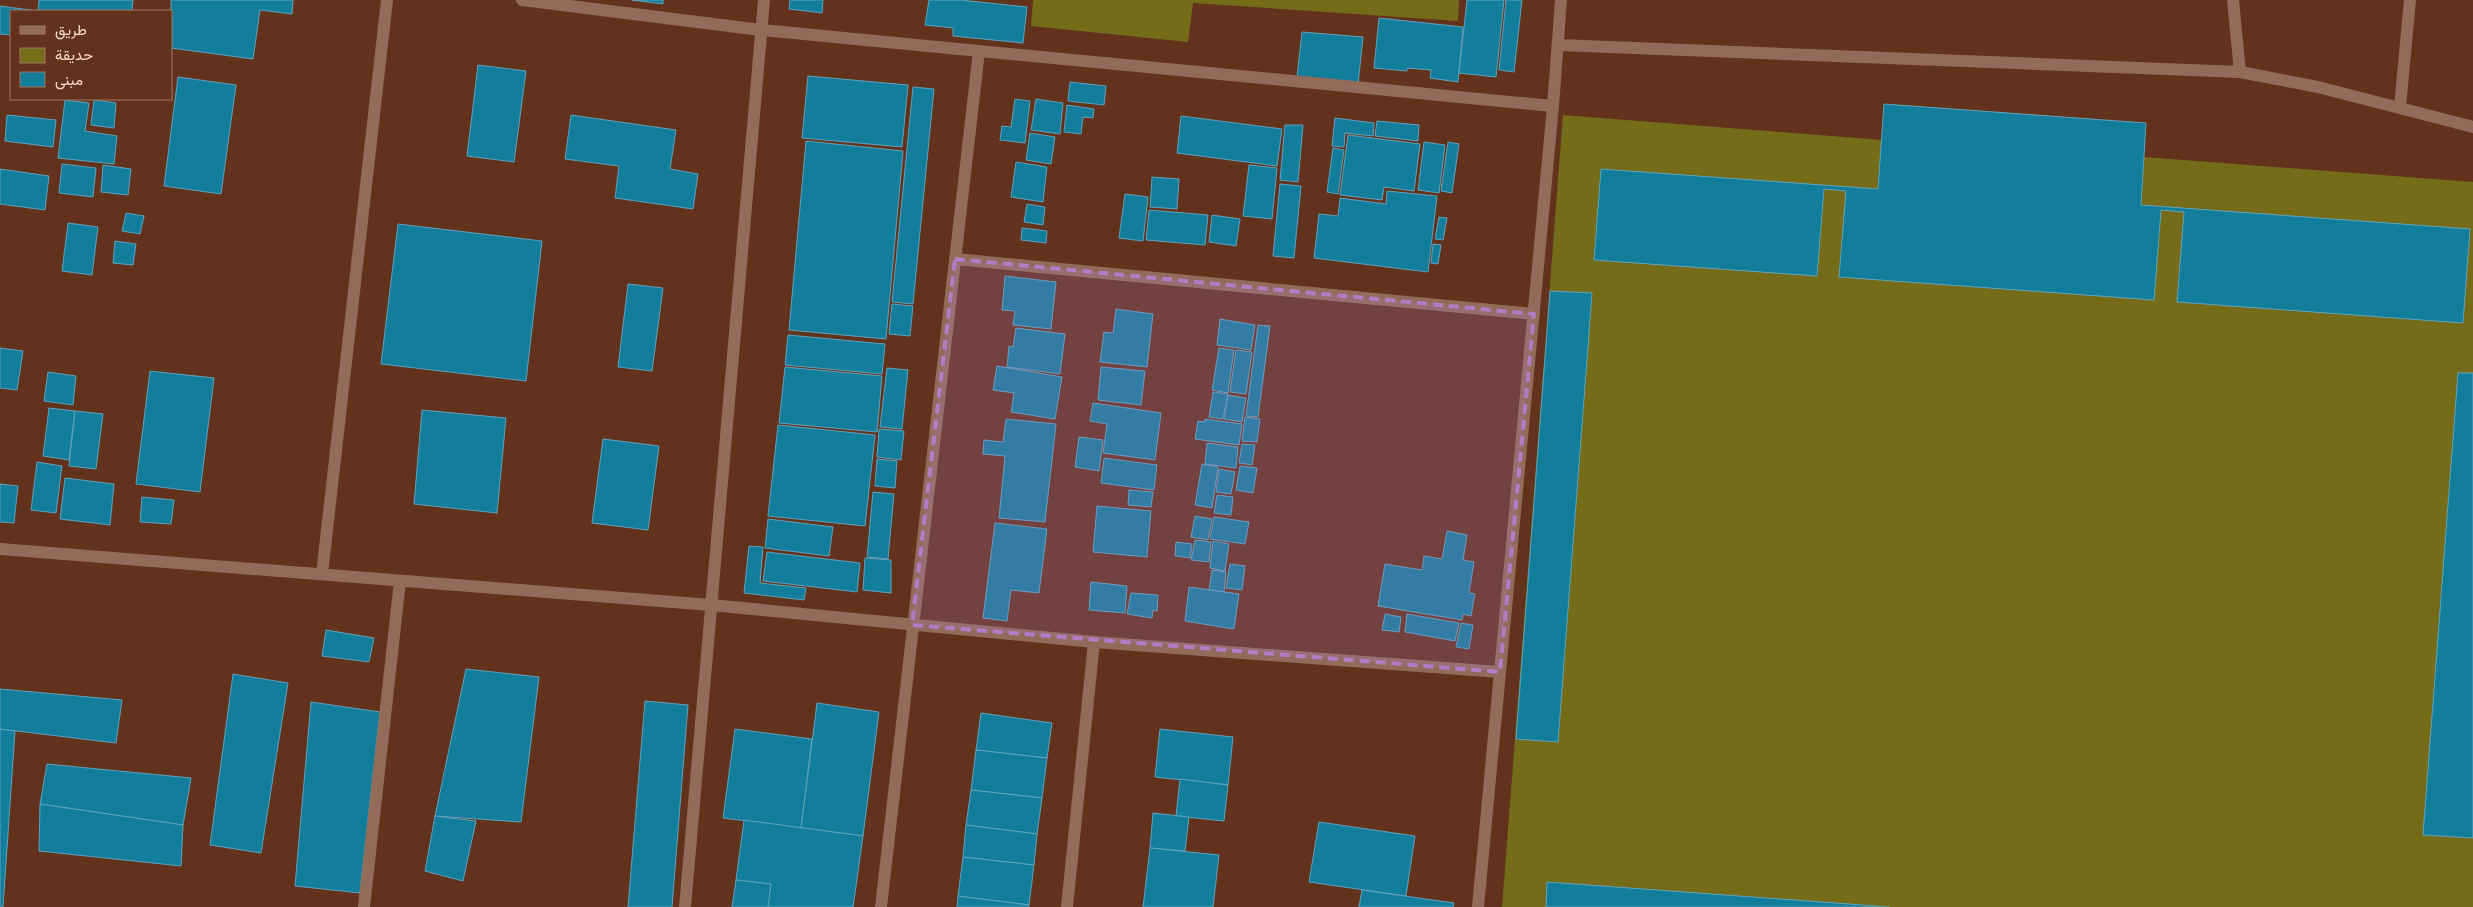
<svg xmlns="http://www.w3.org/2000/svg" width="2473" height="907" font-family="Signika,Vazirmatn,sans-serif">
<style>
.green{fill:#746c19}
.building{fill:#137e9c;stroke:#5fa2bb}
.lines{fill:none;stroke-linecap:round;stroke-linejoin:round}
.minor{stroke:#926b5b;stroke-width:12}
.marked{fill:#b47bc6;fill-opacity:0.2;stroke:#b47bc6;stroke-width:4;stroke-dasharray:10 6;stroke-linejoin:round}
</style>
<rect width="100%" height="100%" fill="#63321d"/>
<g class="green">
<path d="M1033,0H1459L1458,21L1193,3L1188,42L1031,26Z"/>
<path d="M1884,104L2146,123L2144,157L2473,182V907H1502L1563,115L1882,140Z"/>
</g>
<g class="building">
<path d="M39,0H133L132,11H11V35L0,34V6L38,11Z"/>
<path d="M171,0H293L292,14L260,10L253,59L171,48Z"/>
<path d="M632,0H663V4Z"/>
<path d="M790,0H823L822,13L789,9Z"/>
<path d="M929,0H961L1027,7L1023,43L953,36V28L925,25Z"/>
<path d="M1467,0H1504L1496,77L1459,73Z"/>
<path d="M1506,0H1522L1514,72L1499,70Z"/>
<path d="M1379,18L1463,27L1458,82L1430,78L1431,70L1407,68V71L1374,68Z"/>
<path d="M1302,32L1363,37L1358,84L1297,77Z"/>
<path d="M478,65L526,71L514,162L467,156Z"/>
<path d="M808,76L908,85L902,147L802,138Z"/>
<path d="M178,77L236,85L221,194L164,186Z"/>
<path d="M1070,82L1106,86L1104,105L1068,101Z"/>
<path d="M913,87L934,89L913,304L892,302Z"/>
<path d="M1015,99L1030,101L1025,143L1000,140L1002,126L1011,127Z"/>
<path d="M1036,99L1063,103L1060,134L1031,130Z"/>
<path d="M65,100L89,103L85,131L117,136L114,164L58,158Z"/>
<path d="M94,100L116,103L114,128L91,125Z"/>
<path d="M1884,104L2146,123L2141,205L2470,229L2463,323L2177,302L2184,212L2161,210L2154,300L1839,277L1846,191L1824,189L1817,276L1594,260L1601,169L1878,189Z"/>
<path d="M1067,105L1094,109L1093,118L1083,117L1081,134L1064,132Z"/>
<path d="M7,115L56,120L53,147L5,141Z"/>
<path d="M571,115L676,130L670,169L698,174L693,209L615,198L619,166L565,159Z"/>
<path d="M1181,116L1282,129L1277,166L1177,153Z"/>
<path d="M1335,118L1374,123L1373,136L1345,133L1344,147L1332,146Z"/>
<path d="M1377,121L1419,125L1418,141L1375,136Z"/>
<path d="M1285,125H1303L1298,182L1280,180Z"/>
<path d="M1030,133L1055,137L1051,164L1026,160Z"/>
<path d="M1348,135L1420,144L1414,191L1384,187L1382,200L1340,195Z"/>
<path d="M806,141L903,151L886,339L789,330Z"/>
<path d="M1424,142L1445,145L1439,193L1418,190Z"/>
<path d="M1448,142L1459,144L1452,193L1441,191Z"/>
<path d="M1333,148L1344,150L1338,194L1327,192Z"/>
<path d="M1016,162L1047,167L1043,202L1011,197Z"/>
<path d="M62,164L96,168L93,197L59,193Z"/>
<path d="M103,165L131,169L128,195L101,192Z"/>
<path d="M1249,165L1277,168L1272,219L1243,216Z"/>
<path d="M0,169L49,176L45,210L0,204Z"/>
<path d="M1152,177L1179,179L1177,209L1150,207Z"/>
<path d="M1280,184L1301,186L1294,258L1273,256Z"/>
<path d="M1387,191L1437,196L1428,272L1314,258L1319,214L1338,216L1340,198L1386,204Z"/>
<path d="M1125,194L1148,197L1143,241L1119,238Z"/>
<path d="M1027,204L1045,207L1043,225L1024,222Z"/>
<path d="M1149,210L1208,215L1205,245L1146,240Z"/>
<path d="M126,213L144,216L140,234L122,231Z"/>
<path d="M1212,215L1240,219L1236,246L1209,242Z"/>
<path d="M1439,217L1447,218L1443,240L1435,239Z"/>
<path d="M68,223L98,227L92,275L62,271Z"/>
<path d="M398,224L542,241L526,381L381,364Z"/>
<path d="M1022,228L1047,231L1046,243L1021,240Z"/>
<path d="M115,241L136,244L133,265L113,263Z"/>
<path d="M1433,244L1441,245L1438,264L1431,263Z"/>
<path d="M1005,276L1056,282L1051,329L1013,325L1015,311L1002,310Z"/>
<path d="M628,284L663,288L652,371L618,367Z"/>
<path d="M1550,291L1592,293L1558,742L1516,739Z"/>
<path d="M892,304L913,306L910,336L889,334Z"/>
<path d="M1116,309L1153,314L1147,367L1100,362L1104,332L1113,333Z"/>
<path d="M1220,319L1255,325L1251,350L1217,345Z"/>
<path d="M1258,325L1270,326L1258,417L1246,416Z"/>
<path d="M1016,328L1065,334L1060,374L1007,367L1009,346L1013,347Z"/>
<path d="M788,335L885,344L882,374L785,365Z"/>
<path d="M0,348L23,351L17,390L0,388Z"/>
<path d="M1219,348L1234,350L1228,393L1212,390Z"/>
<path d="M1236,350L1252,352L1246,394L1230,392Z"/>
<path d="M997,366L1062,377L1055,419L1011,412L1014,393L993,390Z"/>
<path d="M785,367L882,376L877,432L779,423Z"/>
<path d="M1101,367L1145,371L1141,405L1098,400Z"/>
<path d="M887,368L908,370L902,429L880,427Z"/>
<path d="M150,371L214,378L200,492L136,484Z"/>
<path d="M48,372L76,376L73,405L44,401Z"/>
<path d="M2458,373H2473V838L2423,835Z"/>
<path d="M1213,392L1228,394L1223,419L1209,417Z"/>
<path d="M1228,395L1246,398L1242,422L1224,419Z"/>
<path d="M1093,403L1161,413L1155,460L1103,453L1107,424L1090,421Z"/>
<path d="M49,408L75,411L69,460L43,456Z"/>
<path d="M422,410L506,418L497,513L414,504Z"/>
<path d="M75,411L103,414L96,469L69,466Z"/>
<path d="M1245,417L1260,419L1257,442L1242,441Z"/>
<path d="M1006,419L1056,424L1045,522L999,518L1005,456L983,454L984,440L1003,442Z"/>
<path d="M1205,419L1242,424L1239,445L1195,439L1198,421L1205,422Z"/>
<path d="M778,425L875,435L865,526L768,516Z"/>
<path d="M879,429L904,431L901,460L877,457Z"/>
<path d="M1079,437L1103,440L1099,471L1075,467Z"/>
<path d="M603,439L659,446L648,530L592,523Z"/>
<path d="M1207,443L1238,447L1236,468L1205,464Z"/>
<path d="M1242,444L1255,445L1252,465L1239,463Z"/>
<path d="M1104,458L1157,465L1154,490L1101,483Z"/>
<path d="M877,459L897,461L895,488L875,486Z"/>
<path d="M37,462L62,466L56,513L31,510Z"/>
<path d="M1202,464L1218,467L1212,508L1195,505Z"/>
<path d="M1240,466L1257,468L1253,493L1236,490Z"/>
<path d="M1219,469L1235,472L1231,494L1216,492Z"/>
<path d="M65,478L114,484L110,525L60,519Z"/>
<path d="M0,484L18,486L14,523L0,522Z"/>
<path d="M1129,490L1153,492L1151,507L1128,505Z"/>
<path d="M873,492L894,494L888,559L867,557Z"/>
<path d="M1217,495L1233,497L1231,515L1214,513Z"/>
<path d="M142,497L174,500L171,524L140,522Z"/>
<path d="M1097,506L1151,511L1147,557L1093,552Z"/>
<path d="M1195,516L1212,519L1208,540L1191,537Z"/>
<path d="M1214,517L1249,522L1245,544L1210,539Z"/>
<path d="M768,519L833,527L829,556L765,548Z"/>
<path d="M995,523L1047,529L1039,593L1011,590L1007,621L983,618Z"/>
<path d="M1447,531L1467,535L1463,560L1474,562L1469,593L1475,594L1471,616L1463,614L1462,620L1378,606L1385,564L1422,570L1424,556L1442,559Z"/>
<path d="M1195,540L1211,542L1209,562L1191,560Z"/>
<path d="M1213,541L1229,544L1225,571L1210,568Z"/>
<path d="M1176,542L1192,544L1190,558L1175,556Z"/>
<path d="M749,546L763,547L760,583L806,588L804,600L744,593Z"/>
<path d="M767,552L860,563L857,592L763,581Z"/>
<path d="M865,558L891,560V593L863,590Z"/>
<path d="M1230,564L1245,566L1242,590L1226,588Z"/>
<path d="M1212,570L1226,572L1224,592L1209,590Z"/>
<path d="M1091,582L1127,586L1125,613L1089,610Z"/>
<path d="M1189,587L1239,594L1234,629L1185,621Z"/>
<path d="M1131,593L1158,595L1157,611L1153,610L1152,618L1127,614Z"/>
<path d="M1385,614L1401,617L1399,632L1382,630Z"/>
<path d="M1407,614L1459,623L1455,641L1405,632Z"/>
<path d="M1461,623L1473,625L1469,649L1456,647Z"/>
<path d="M326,630L374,638L369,662L322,656Z"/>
<path d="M466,669L539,677L521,822L435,816Z"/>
<path d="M233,674L288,683L261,853L210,845Z"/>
<path d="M0,689L122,700L116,743L0,729Z"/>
<path d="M645,701L688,705L672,907H628Z"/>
<path d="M311,702L380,712L360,893L295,886Z"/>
<path d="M817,703L879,712L863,836L801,828Z"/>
<path d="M981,713L1052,723L1047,758L976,750Z"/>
<path d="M0,729L15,731L3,907H0Z"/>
<path d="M735,729L812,739L801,828L723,818Z"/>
<path d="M1160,729L1233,737L1228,785L1155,777Z"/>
<path d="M976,750L1047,758L1042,798L971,790Z"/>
<path d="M47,764L191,778L183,825L40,804Z"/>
<path d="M1180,779L1228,785L1224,821L1176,816Z"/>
<path d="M971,790L1042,798L1037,834L966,825Z"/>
<path d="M40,804L183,825L181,866L39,851Z"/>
<path d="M1153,813L1189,817L1185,851L1150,848Z"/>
<path d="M435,816L476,821L463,881L425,871Z"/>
<path d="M744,820L863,836L853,907H768L771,884L736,880Z"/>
<path d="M1319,822L1415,836L1406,896L1309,882Z"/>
<path d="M966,825L1037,834L1034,865L963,857Z"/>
<path d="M1150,848L1219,855L1213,907H1143Z"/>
<path d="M963,857L1034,865L1029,905L958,896Z"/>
<path d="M736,880L771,884L768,907H732Z"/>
<path d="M1547,882L1890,907H1546Z"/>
<path d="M1362,890L1454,903L1453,907H1359Z"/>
<path d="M958,896L1029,905V907H957Z"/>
</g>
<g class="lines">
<g class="minor">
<path d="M522,0L761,30L1553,106"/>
<path d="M2233,0L2240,72"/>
<path d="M1559,45L2240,72L2318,87L2473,127"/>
<path d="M2400,107L2410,0"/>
<path d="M955,259L1534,314"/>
<path d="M0,549L711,605L1094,642L1500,672"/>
<path d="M322,574L387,0"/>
<path d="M364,907L400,581"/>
<path d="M685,907L764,0"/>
<path d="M881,907L979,51"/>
<path d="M1067,907L1094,642"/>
<path d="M1478,907L1553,106L1561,0"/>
</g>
</g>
<path class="marked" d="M955,259L1534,314L1500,672L912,625Z"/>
<rect x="10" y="10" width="162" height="90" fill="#63321d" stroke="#9f7664"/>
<rect x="20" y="26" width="25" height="8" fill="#926b5b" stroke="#9f7664"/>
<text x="55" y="35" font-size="15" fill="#fadbce">طريق</text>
<rect x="20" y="48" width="25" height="15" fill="#746c19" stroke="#9f7664"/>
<text x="55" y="60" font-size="15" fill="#fadbce">حديقة</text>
<rect x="20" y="72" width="25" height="15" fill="#137e9c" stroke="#9f7664"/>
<text x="55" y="85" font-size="15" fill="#fadbce">مبنى</text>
</svg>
